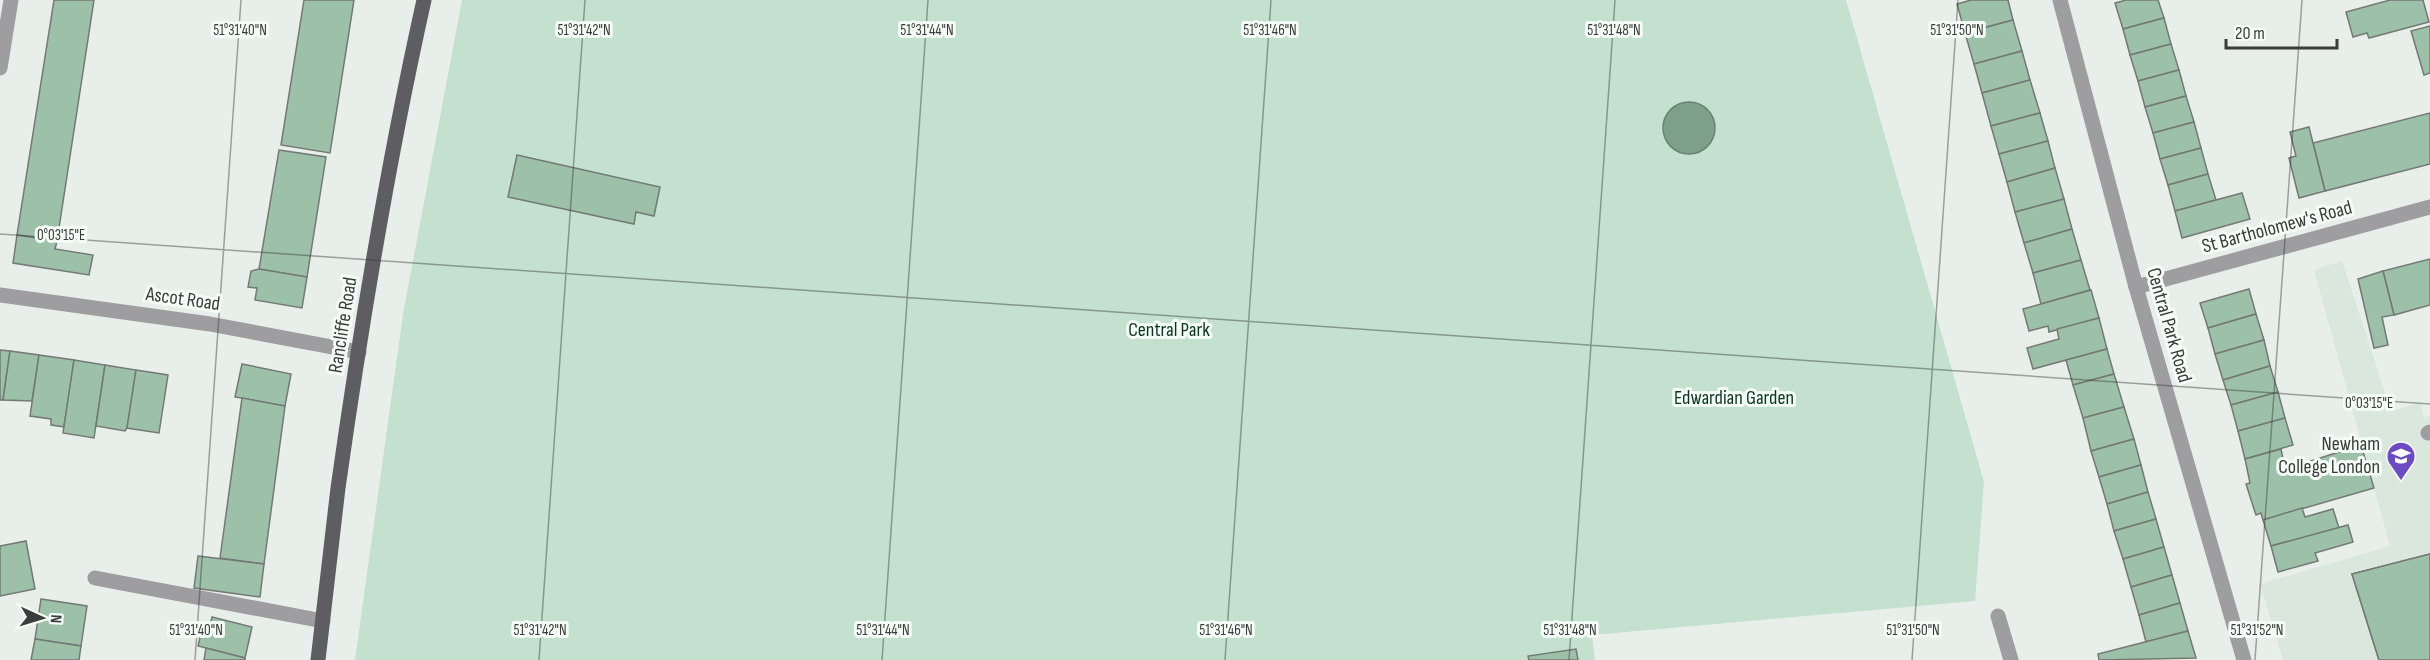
<svg xmlns="http://www.w3.org/2000/svg" width="2430" height="660" font-family="'Sofia Sans Condensed',sans-serif">
<style>
.built{fill:#d9e7dd}
.green{fill:#c3e1ce}
.water{fill:#7e9f8a;stroke:#6a8272;stroke-width:1.5}
.building{fill:#9dc0a9;stroke:#737975;stroke-width:1.5}
.lines{fill:none;stroke-linecap:round;stroke-linejoin:round}
.minor{stroke:#9e9da0;stroke-width:15}
.major{stroke:#5d5d62;stroke-width:15}
.ticks{fill:none;stroke:#3a3d3b;stroke-width:1.5;stroke-opacity:0.45}
.labels{text-anchor:middle;dominant-baseline:central;stroke-width:6;stroke-linejoin:round;paint-order:stroke}
.street-label{font-size:20px;fill:#3a3d3b;stroke:#f5fcf7}
.park-label{font-size:20px;fill:#09361f;stroke:#f5fcf7}
.poi-label{font-size:20px;fill:#3a3d3b;stroke:#f5fcf7;text-anchor:end}
.ticks-label{font-size:15px;text-anchor:middle;fill:#3a3d3b;stroke:#f5fcf7;stroke-width:6;stroke-linejoin:round;paint-order:stroke}
</style>
<rect width="100%" height="100%" fill="#e8efea"/>
<path class="built" d="M2342,261L2391,411L2420,403L2424,417L2430,416V660H2283L2260,584L2390,546L2314,270Z"/>
<path class="green" d="M462,0H1846L1984,482L1975,601L1592,635L1595,660H355L403,314Z"/>
<circle class="water" cx="1689" cy="128" r="26"/>
<g class="building">
<path d="M54,0H94L57,241L17,235Z"/>
<path d="M304,0H354L330,153L281,145Z"/>
<path d="M1971,0H2008L2013,20L1965,33L1957,4Z"/>
<path d="M2126,0H2158L2164,18L2123,29L2115,3Z"/>
<path d="M2390,0H2423L2429,22L2369,38L2367,33L2353,37L2346,12Z"/>
<path d="M2164,18L2171,44L2130,55L2123,29Z"/>
<path d="M2013,20L2022,51L1974,64L1965,33Z"/>
<path d="M2430,26V73L2424,75L2411,31Z"/>
<path d="M2171,44L2179,70L2138,81L2130,55Z"/>
<path d="M2022,51L2030,80L1982,93L1974,64Z"/>
<path d="M2179,70L2186,96L2145,107L2138,81Z"/>
<path d="M2030,80L2040,113L1991,126L1982,93Z"/>
<path d="M2186,96L2194,122L2153,133L2145,107Z"/>
<path d="M2040,113L2048,141L1999,154L1991,126Z"/>
<path d="M2430,113V164L2325,191L2313,143Z"/>
<path d="M2194,122L2201,148L2160,159L2153,133Z"/>
<path d="M2309,127L2325,191L2299,198L2289,158L2296,156L2290,132Z"/>
<path d="M2048,141L2055,168L2007,182L1999,154Z"/>
<path d="M2201,148L2208,174L2168,185L2160,159Z"/>
<path d="M279,150L326,157L307,277L259,269Z"/>
<path d="M517,155L660,187L654,216L636,212L634,224L508,197Z"/>
<path d="M2055,168L2064,199L2015,212L2007,182Z"/>
<path d="M2208,174L2216,200L2175,211L2168,185Z"/>
<path d="M2242,193L2250,219L2182,238L2175,211Z"/>
<path d="M2064,199L2072,229L2024,243L2015,212Z"/>
<path d="M2072,229L2081,260L2033,273L2024,243Z"/>
<path d="M17,235L57,241L55,249L93,255L89,275L13,263Z"/>
<path d="M2430,259V305L2394,315L2383,271Z"/>
<path d="M2081,260L2090,290L2041,304L2033,273Z"/>
<path d="M259,269L307,277L302,308L255,300L257,288L248,287L251,271Z"/>
<path d="M2383,271L2394,315L2382,317L2388,345L2374,348L2358,279Z"/>
<path d="M2249,289L2256,314L2208,328L2200,303Z"/>
<path d="M2091,290L2099,318L2049,332L2048,326L2029,331L2023,309Z"/>
<path d="M2256,314L2264,340L2215,354L2208,328Z"/>
<path d="M2099,318L2107,349L2033,369L2027,348L2059,339L2057,329Z"/>
<path d="M2264,340L2270,366L2223,380L2215,354Z"/>
<path d="M2107,349L2114,374L2073,385L2066,360Z"/>
<path d="M0,350L10,351L3,400H0Z"/>
<path d="M10,351L39,355L32,401L3,400Z"/>
<path d="M39,355L74,360L64,427L51,425V419L30,416Z"/>
<path d="M74,360L105,365L94,438L63,433Z"/>
<path d="M242,364L291,374L285,406L235,397Z"/>
<path d="M105,365L136,370L127,428L125,431L96,426Z"/>
<path d="M2270,366L2278,392L2231,405L2223,380Z"/>
<path d="M136,370L168,375L159,433L127,428Z"/>
<path d="M2114,374L2124,407L2083,418L2073,385Z"/>
<path d="M2278,392L2285,418L2238,431L2231,405Z"/>
<path d="M242,398L285,406L264,564L220,558Z"/>
<path d="M2124,407L2134,439L2091,451L2083,418Z"/>
<path d="M2285,418L2293,445L2245,459L2238,431Z"/>
<path d="M2134,439L2141,465L2099,477L2091,451Z"/>
<path d="M2361,445L2374,488L2263,520L2261,513L2256,515L2246,484L2250,483L2245,459L2281,449L2285,469Z"/>
<path d="M2141,465L2148,492L2107,504L2099,477Z"/>
<path d="M2148,492L2156,519L2114,531L2107,504Z"/>
<path d="M2302,508L2305,517L2333,509L2339,528L2271,546L2263,520Z"/>
<path d="M2156,519L2164,547L2123,559L2114,531Z"/>
<path d="M2348,525L2353,542L2315,553L2318,561L2278,572L2271,546Z"/>
<path d="M26,541L35,589L0,596V546Z"/>
<path d="M2164,547L2172,575L2131,587L2123,559Z"/>
<path d="M2430,554V660H2379L2352,574Z"/>
<path d="M2430,554V660H2379L2352,574Z"/>
<path d="M198,556L264,564L260,597L194,588Z"/>
<path d="M2172,575L2180,603L2139,615L2131,587Z"/>
<path d="M41,599L87,606L81,646L35,639Z"/>
<path d="M2180,603L2188,631L2146,642L2139,615Z"/>
<path d="M212,617L252,627L245,658L198,646L201,633L208,634Z"/>
<path d="M2188,631L2196,658L2099,660L2098,654Z"/>
<path d="M35,639L81,646L79,660H31Z"/>
<path d="M206,648L245,658V660H204Z"/>
<path d="M1576,649L1578,660H1529L1528,656Z"/>
</g>
<g class="lines">
<g class="minor">
<path d="M2060,0L2136,287L2244,660"/>
<path d="M0,68L11,0"/>
<path d="M2136,287L2430,207"/>
<path d="M0,295L210,324L359,352"/>
<path d="M2428,433L2430,432"/>
<path d="M95,578L323,621"/>
<path d="M1998,616L2011,660"/>
</g>
<path class="major" d="M318,660C325,603 331,545 338,488C361,325 388,161 424,0"/>
</g>
<path class="ticks" d="M0,234L2430,404M195,660L241,0M539,660L585,0M882,660L928,0M1225,660L1271,0M1569,660L1615,0M1912,660L1958,0M2255,660L2302,0"/>
<defs>
<g id="university-pin" transform="scale(1.5)"><path d="M0 17L-7.5 6A9.5 9.5 0 1 1 7.5 6Z" fill="#6c4ac3" stroke="#f5fcf7"/><path d="M0-5L7-2L0 1L-7-2ZM-4 1L0 2.5L4 1V4Q0 6-4 4Z" fill="#fff"/></g>
</defs>
<g fill-rule="evenodd">
<use href="#university-pin" x="2401" y="456"/>
</g>
<g class="labels">
<g class="street-label">
<text transform="translate(2277 227) rotate(-15)">St Bartholomew's Road</text>
<text transform="translate(183 299) rotate(8)">Ascot Road</text>
<text transform="translate(343 325) rotate(-81)">Rancliffe Road</text>
<text transform="translate(2169 325) rotate(74)">Central Park Road</text>
</g>
<g class="park-label">
<text x="1169" y="330">Central Park</text>
<text x="1734" y="398">Edwardian Garden</text>
</g>
<g class="poi-label">
<text x="2380" y="444">Newham<tspan x="2380" dy="23">College London</tspan></text>
</g>
</g>
<g class="ticks-label">
<text x="240" y="35">51°31'40"N</text>
<text x="584" y="35">51°31'42"N</text>
<text x="927" y="35">51°31'44"N</text>
<text x="1270" y="35">51°31'46"N</text>
<text x="1614" y="35">51°31'48"N</text>
<text x="1957" y="35">51°31'50"N</text>
<text x="61" y="240">0°03'15"E</text>
<text x="2369" y="408">0°03'15"E</text>
<text x="196" y="635">51°31'40"N</text>
<text x="540" y="635">51°31'42"N</text>
<text x="883" y="635">51°31'44"N</text>
<text x="1226" y="635">51°31'46"N</text>
<text x="1570" y="635">51°31'48"N</text>
<text x="1913" y="635">51°31'50"N</text>
<text x="2257" y="635">51°31'52"N</text>
</g>
<g transform="translate(42 618) rotate(94)" stroke="#f5fcf7" stroke-width="4.5" paint-order="stroke">
<path d="M0-4.5L10 22L0 15L-10 22Z" fill="#3a3d3b"/>
<text y="-9" font-size="16" font-weight="bold" text-anchor="middle" fill="#3a3d3b">N</text>
</g>
<path d="M2226 39v9h111v-9" fill="none" stroke="#3a3d3b" stroke-width="3"/>
<text x="2235" y="39" font-size="18" fill="#3a3d3b" stroke="#f5fcf7" stroke-width="4.5" paint-order="stroke">20 m</text>
</svg>
